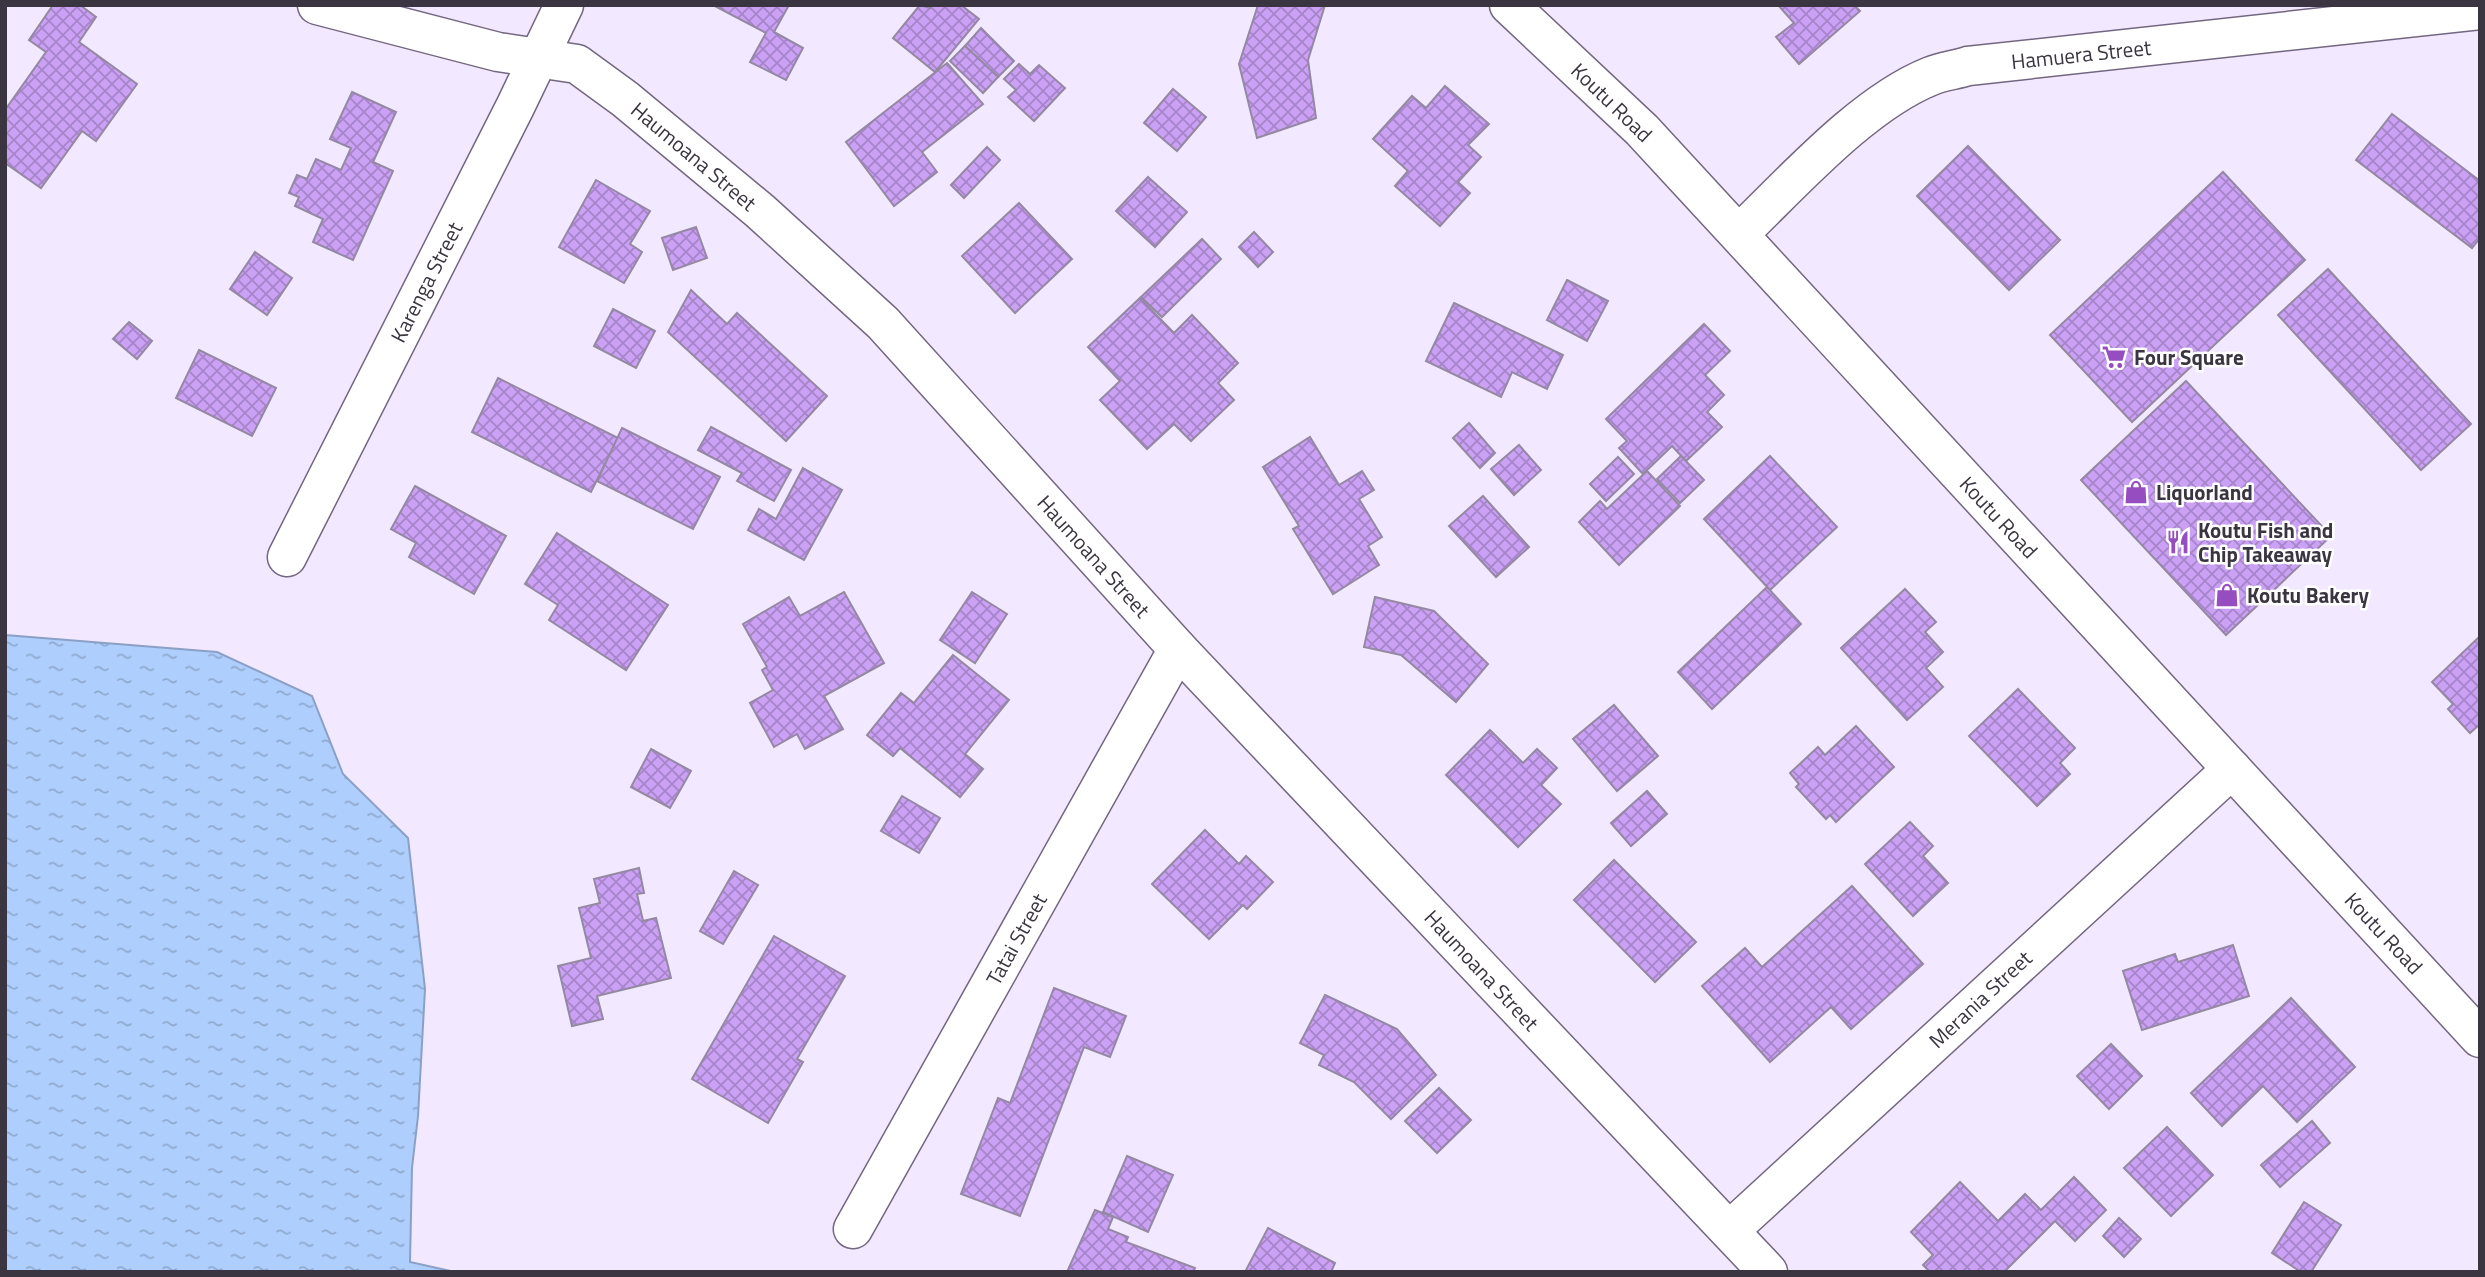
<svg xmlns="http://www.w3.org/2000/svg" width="2485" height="1277" font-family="'Titillium Web',sans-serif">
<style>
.water{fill:url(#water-ripples);stroke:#8ba0c4;stroke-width:2}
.building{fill:url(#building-cross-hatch);stroke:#9488a2;stroke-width:2}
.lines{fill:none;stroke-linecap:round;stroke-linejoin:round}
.minor-casing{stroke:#736780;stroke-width:41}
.minor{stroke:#fff;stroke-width:38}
.labels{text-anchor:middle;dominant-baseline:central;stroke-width:5;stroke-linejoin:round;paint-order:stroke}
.street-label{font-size:21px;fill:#3a3540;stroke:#fff}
.poi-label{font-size:21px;font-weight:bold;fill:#3a3540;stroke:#fff;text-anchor:start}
</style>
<defs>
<pattern id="water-ripples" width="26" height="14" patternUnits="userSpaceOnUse" patternTransform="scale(1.75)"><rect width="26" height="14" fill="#aecefd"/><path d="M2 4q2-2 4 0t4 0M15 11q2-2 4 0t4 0" fill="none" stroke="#8fa8ce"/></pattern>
<pattern id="building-cross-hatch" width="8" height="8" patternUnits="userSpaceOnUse" patternTransform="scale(1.75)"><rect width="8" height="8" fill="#cba1f6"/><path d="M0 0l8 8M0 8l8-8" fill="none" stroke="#a684c9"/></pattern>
</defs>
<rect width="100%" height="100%" fill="#f2e8ff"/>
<path class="water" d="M5,635L217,652L312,696L343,774L408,838L425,989L418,1116L412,1168L410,1262L455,1272H5Z"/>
<g class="building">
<path d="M53,5H80L96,17L79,42L137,84L96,141L82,131L41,188L5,163V110L46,52L29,40Z"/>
<path d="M713,5H789L774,32L803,48L786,80L750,62L766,33Z"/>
<path d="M920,5L930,8L932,5H961L979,19L935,72L893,38Z"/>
<path d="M1258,5H1325L1308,60L1316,118L1257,138L1239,64Z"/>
<path d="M1778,5H1854L1860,11L1799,64L1776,37L1794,23Z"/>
<path d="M981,28L1014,61L998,77L965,46Z"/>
<path d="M965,46L998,77L983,93L950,61Z"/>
<path d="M947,63L983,104L922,152L937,172L894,206L846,142Z"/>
<path d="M1019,64L1030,74L1039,65L1065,88L1034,121L1008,97L1016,90L1004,79Z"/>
<path d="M1445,86L1489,124L1468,145L1481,157L1458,182L1470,193L1440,226L1395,186L1408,171L1373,139L1412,96L1426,108Z"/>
<path d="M1173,89L1206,117L1177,151L1144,123Z"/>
<path d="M352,92L396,112L373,162L393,171L353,260L313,242L323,219L295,206L299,197L289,193L297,175L307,179L316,159L341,170L351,148L330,139Z"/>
<path d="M2392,114L2480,181V238L2472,248L2356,160Z"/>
<path d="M1968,146L2060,240L2009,290L1917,196Z"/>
<path d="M987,147L1000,160L964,198L951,185Z"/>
<path d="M2223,172L2305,260L2132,422L2050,335Z"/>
<path d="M1148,177L1187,212L1155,247L1116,211Z"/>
<path d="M596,180L650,211L630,244L642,252L624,283L559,247Z"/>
<path d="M1019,203L1072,259L1015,313L962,256Z"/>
<path d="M696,227L707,258L673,270L662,238Z"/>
<path d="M1254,232L1273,252L1258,267L1239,247Z"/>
<path d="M1202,239L1221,259L1162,317L1141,297Z"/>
<path d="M255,252L292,278L267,315L230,289Z"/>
<path d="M2328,269L2471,424L2421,470L2278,315Z"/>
<path d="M1567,280L1608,301L1587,341L1547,320Z"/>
<path d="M691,290L727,324L737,313L827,396L786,441L668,332Z"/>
<path d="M1140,298L1174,333L1192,315L1238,363L1218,383L1234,400L1191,441L1174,424L1147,449L1100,400L1120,381L1088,347Z"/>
<path d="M1454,303L1563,355L1547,389L1512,372L1501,397L1426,361Z"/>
<path d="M613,309L655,331L636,368L594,346Z"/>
<path d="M129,322L152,341L137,359L113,339Z"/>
<path d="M1704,324L1730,351L1705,375L1724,395L1707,412L1722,427L1686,461L1672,446L1643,474L1619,448L1627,441L1606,419Z"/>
<path d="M199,350L276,388L252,436L176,398Z"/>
<path d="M498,378L618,438L591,492L472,432Z"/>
<path d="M2186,381L2331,536L2226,635L2081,480Z"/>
<path d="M1469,423L1495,453L1480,468L1453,438Z"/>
<path d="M711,427L791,470L774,501L737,481L742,473L698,450Z"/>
<path d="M622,428L720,477L693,529L597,481Z"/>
<path d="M1310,437L1339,485L1362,471L1374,490L1359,499L1382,537L1368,546L1379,565L1333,594L1293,529L1299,526L1263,467Z"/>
<path d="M1519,445L1541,470L1514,495L1491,469Z"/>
<path d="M1681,456L1704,480L1680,503L1657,479Z"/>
<path d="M1770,456L1837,527L1770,590L1704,519Z"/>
<path d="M1618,457L1634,474L1606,501L1590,484Z"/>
<path d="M803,468L842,490L804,560L748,530L759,509L776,519Z"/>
<path d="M1647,471L1680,506L1619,565L1579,522L1600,501L1607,509Z"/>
<path d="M415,486L506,536L474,594L409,557L416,543L391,529Z"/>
<path d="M1483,496L1529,547L1496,577L1449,526Z"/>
<path d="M557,533L668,605L626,670L549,620L558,605L525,584Z"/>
<path d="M1767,587L1801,624L1712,709L1678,672Z"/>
<path d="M1905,589L1936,622L1925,632L1943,652L1926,668L1943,687L1907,720L1841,648Z"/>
<path d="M844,592L884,663L824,696L843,729L805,749L797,734L774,747L750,703L773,690L762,670L767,667L743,624L789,597L800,616Z"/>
<path d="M972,592L1007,614L975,663L940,640Z"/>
<path d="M1375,597L1434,611L1488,664L1456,702L1401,655L1364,647Z"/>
<path d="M2480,636V724L2470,733L2448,709L2453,704L2432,682Z"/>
<path d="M953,655L1009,700L965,754L983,769L960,797L900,748L893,756L867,735L901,693L914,703Z"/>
<path d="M2018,689L2075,748L2060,763L2070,774L2037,806L1969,736Z"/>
<path d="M1614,705L1658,756L1617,791L1573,739Z"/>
<path d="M1856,726L1894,767L1836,822L1830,815L1826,819L1796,787L1799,784L1790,773L1818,747L1825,755Z"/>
<path d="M1490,730L1523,763L1537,749L1557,768L1541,785L1561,804L1518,847L1446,775Z"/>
<path d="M651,749L691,771L670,808L631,787Z"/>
<path d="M1647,791L1667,814L1631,846L1611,823Z"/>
<path d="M902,796L940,818L919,853L881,831Z"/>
<path d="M1910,822L1933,846L1923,856L1948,883L1913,916L1865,864Z"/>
<path d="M1205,830L1239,864L1246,856L1273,882L1247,909L1243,905L1209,939L1152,884Z"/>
<path d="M1614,860L1696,942L1655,982L1574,900Z"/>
<path d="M639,868L644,893L637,894L643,921L656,918L671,978L597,996L603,1019L572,1026L558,966L591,958L579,908L600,903L594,879Z"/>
<path d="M734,871L758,885L723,944L700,931Z"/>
<path d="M1852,886L1923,964L1851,1029L1831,1007L1770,1062L1702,986L1745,948L1762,967Z"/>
<path d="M774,936L845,976L797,1059L803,1062L768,1123L692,1079Z"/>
<path d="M2233,945L2249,996L2142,1030L2123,971L2175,954L2178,962Z"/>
<path d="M1054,988L1126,1016L1110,1057L1084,1047L1020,1216L961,1194L998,1098L1010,1103Z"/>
<path d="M1325,995L1397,1029L1436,1075L1391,1119L1354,1082L1319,1065L1324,1055L1300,1043Z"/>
<path d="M2291,998L2355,1067L2297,1122L2263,1086L2222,1126L2191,1093Z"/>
<path d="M2111,1044L2142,1076L2109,1109L2077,1076Z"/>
<path d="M1439,1088L1471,1120L1437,1153L1405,1121Z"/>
<path d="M2312,1121L2330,1143L2280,1187L2261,1165Z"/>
<path d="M2167,1127L2213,1175L2171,1216L2124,1168Z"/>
<path d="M1127,1156L1173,1175L1148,1232L1103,1212Z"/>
<path d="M2074,1177L2106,1210L2075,1241L2055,1221L2004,1272H1930L1923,1265L1933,1255L1911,1232L1960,1182L1998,1221L2025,1194L2041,1210Z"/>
<path d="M2304,1202L2341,1225L2311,1272H2301L2272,1253Z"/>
<path d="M1095,1210L1113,1217L1108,1229L1128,1237L1126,1242L1195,1268L1193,1272H1067Z"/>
<path d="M2119,1218L2141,1239L2124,1257L2103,1236Z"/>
<path d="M1268,1228L1335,1263L1331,1272H1245Z"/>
</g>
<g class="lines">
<g class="minor-casing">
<g id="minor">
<path d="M317,5L498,52L577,64L625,99L760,211L883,323L1178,649L1768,1272"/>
<path d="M1509,5L1642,130L2480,1038"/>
<path d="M1739,234C1793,182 1863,103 1931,76C1943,71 1956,70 1968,66L2480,10"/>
<path d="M287,557L515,107L564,5"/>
<path d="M853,1229L1178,649"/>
<path d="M1730,1230L2232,769"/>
</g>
</g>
<use href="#minor" class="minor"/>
</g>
<defs>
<g id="supermarket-bare" transform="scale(1.89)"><path d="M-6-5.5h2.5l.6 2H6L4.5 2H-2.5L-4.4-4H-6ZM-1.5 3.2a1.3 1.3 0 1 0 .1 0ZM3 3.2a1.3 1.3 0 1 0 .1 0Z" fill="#954dc0" stroke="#fff" stroke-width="2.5" paint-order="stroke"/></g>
<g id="shop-bare" transform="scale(1.89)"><path d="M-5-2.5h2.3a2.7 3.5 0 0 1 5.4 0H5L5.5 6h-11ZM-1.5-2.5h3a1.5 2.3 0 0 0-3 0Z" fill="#954dc0" stroke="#fff" stroke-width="2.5" paint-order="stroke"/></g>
<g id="restaurant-bare" transform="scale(1.89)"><path d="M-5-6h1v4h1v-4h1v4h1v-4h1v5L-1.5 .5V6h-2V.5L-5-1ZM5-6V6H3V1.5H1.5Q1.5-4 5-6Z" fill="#954dc0" stroke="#fff" stroke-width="2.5" paint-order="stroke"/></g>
</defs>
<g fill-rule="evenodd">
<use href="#supermarket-bare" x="2114" y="357"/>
<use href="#shop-bare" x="2136" y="492"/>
<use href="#restaurant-bare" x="2178" y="542"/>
<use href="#shop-bare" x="2227" y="595"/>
</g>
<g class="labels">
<g class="street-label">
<text transform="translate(2081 54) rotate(-6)">Hamuera Street</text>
<text transform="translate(1612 102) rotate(44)">Koutu Road</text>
<text transform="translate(694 156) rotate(40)">Haumoana Street</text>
<text transform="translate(426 282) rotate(-63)">Karenga Street</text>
<text transform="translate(1999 517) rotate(47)">Koutu Road</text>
<text transform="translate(1094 556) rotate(48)">Haumoana Street</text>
<text transform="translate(2384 933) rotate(47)">Koutu Road</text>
<text transform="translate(1016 939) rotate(-61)">Tatai Street</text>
<text transform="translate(1482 970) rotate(47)">Haumoana Street</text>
<text transform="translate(1980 999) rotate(-43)">Merania Street</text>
</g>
<g class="poi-label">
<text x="2134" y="357">Four Square</text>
<text x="2156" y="492">Liquorland</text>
<text x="2198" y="530">Koutu Fish and<tspan x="2198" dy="24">Chip Takeaway</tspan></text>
<text x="2247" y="595">Koutu Bakery</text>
</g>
</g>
<rect width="2485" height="1277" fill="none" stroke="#3a3540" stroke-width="14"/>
</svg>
